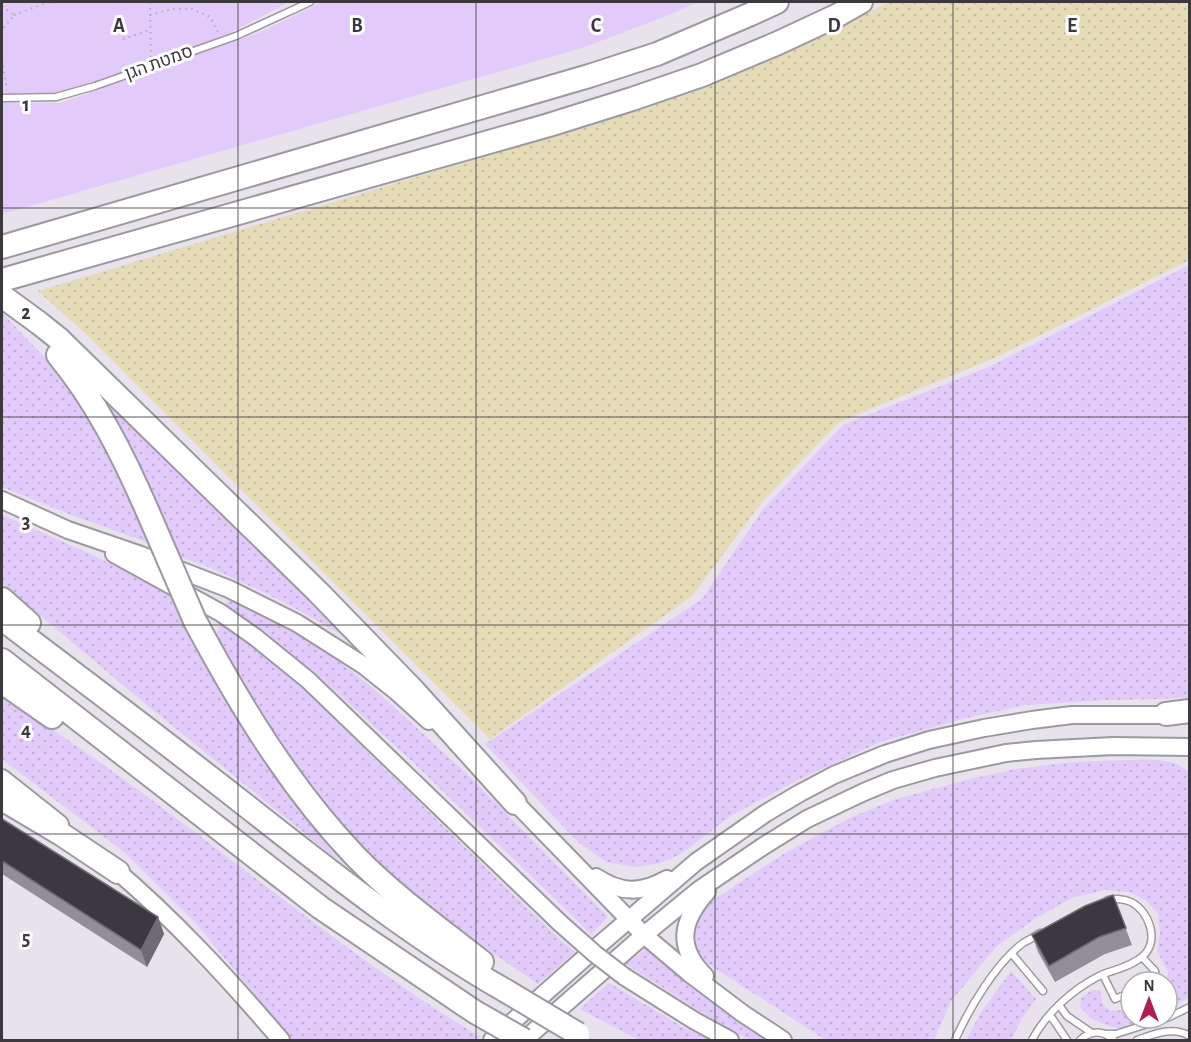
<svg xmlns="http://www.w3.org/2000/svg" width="1191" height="1042" font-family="'Alegreya Sans',Heebo,sans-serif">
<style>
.grass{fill:url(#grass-dots)}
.sand{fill:url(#sand-dots)}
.green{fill:#e2cafa}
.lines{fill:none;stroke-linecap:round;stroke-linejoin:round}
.lane-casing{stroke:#9d99a1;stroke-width:9}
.secondary-casing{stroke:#9d99a1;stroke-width:20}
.highway-casing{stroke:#9d99a1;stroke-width:26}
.path{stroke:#afabb2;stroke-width:2;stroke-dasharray:1.5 4.5;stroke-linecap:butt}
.lane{stroke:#fff;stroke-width:6}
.secondary{stroke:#fff;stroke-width:16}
.highway{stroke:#fff;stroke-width:22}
.secondary-bridge-casing{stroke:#9d99a1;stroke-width:20;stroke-linecap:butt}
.highway-bridge-casing{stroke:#9d99a1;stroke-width:26;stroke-linecap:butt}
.secondary-bridge{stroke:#fff;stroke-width:16}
.highway-bridge{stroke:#fff;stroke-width:22}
.wall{fill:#928d96}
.shaded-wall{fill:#6f6b73}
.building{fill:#3c3840;stroke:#6f6b73;stroke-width:1.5}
.grid{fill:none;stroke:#3b393d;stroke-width:1.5;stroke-opacity:0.55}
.labels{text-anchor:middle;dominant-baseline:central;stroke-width:6;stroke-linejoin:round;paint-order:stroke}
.street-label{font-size:18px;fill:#3b393d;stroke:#fff}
.grid-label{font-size:20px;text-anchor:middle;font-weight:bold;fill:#3b393d;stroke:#fff;stroke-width:6;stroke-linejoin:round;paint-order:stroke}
</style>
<defs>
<pattern id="grass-dots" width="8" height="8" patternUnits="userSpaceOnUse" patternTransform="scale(1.5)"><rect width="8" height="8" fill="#e2cafa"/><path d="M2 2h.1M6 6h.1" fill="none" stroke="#c3aed7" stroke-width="1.8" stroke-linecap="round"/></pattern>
<pattern id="sand-dots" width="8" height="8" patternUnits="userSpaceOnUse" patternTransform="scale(1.5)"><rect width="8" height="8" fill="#e5dbb6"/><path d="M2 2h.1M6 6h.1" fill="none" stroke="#c5bd9d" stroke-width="1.8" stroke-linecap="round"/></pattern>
</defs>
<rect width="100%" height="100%" fill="#e7e2eb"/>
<g class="grass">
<path d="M1189,265V697L1164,699L1104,700L1026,705L966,718L880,742L800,779L732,815L681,854L660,863L635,867L606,862L578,842L485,744L702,599L764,508L843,425L991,366Z"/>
<path d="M2,313L68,382L109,449L149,543L69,514L2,487Z"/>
<path d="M94,386L368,652C327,625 284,601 239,581C220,572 201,563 180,557L134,451Z"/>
<path d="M2,515L86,552L168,591L214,681L235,715L300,810L340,862L130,691L2,583Z"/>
<path d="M231,597L267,616L319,646L372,687L469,776L608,917L591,934L416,765L318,675L280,645L225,607Z"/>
<path d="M221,625L262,653L304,690L558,938L575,952L538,984C486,948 431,913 385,869C341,827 302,779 269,728C249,699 232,668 214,639Z"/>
<path d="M2,694C56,732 112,770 165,810C269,887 369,970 480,1037L475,1040H292L195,922L124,852L2,759Z"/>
<path d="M1128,760C1149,760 1172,757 1189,772V997L1167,1010L1168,971L1157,951L1160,933L1158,914L1146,900L1129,892L1105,890L1074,897L1036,918L997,946L951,1001L934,1040H826L707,963L694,947V930L699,914L710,902L785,853L852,817L896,799L966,780L1016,769L1074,762Z"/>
<path d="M648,947L717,1007L767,1040H750L715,1021L626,964Z"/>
<path d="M1011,971L1036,999L1021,1020L1011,1040H966L982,1011Z"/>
<path d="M609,983L681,1026L709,1040H639L580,1009Z"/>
<path d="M1092,990L1100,991L1103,1005L1111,1011L1131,1009V1018H1147L1122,1029L1109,1026L1092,1019L1080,1007L1081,998Z"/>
</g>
<path class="sand" d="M890,2H1189V260L1001,355L839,422L762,502L692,596L490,739L85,333L38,291L649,107L764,63Z"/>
<g class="green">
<path d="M2,2H289L218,39L94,84L56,93L2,96Z"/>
<path d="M322,2H698L666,16L582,48L2,214V102L61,103L263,31Z"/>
</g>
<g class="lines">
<g class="lane-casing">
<g id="lane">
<path d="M2,98L56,97L95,86L236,36L310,2"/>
<path d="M1012,954L1043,991"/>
<path d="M1142,957L1155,971L1156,981L1153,982"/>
<path d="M1103,975L1115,999L1131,992"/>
<path d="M1059,1005L1067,1016L1092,1033"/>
<path d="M1048,1017L1052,1018L1067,1040"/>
<path d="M1167,1018L1190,1007"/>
<path d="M1106,1034H1116L1166,1018"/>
<path d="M955,1040C969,1009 995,964 1023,943C1029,940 1034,937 1040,933"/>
<path d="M1032,1040C1047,1012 1073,989 1101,975C1114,970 1132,966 1143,956C1160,941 1149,911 1131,902C1123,898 1116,899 1108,900"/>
<path d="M1080,1040C1091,1030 1103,1030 1114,1040"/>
<path d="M1137,1040C1155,1034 1172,1026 1190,1036"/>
</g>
</g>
<g class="secondary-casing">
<g id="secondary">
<path d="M2,500L68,530L141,555L229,589L297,623L363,665L397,692L429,721"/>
<path d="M114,554L221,613L255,637L308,680L560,923"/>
<path d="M2,778L60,824"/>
<path d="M509,796L644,935L689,973L742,1013L783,1040"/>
<path d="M110,865C173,918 228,978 281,1040"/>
<path d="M596,877C620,893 641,894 667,879"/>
<path d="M705,976C676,947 681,921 707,892"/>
<path d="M625,977L695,1021L730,1040"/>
<path d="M492,1040L598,946L696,862L766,813L800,793L834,775L885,754L929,740L984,728L1032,720L1072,715H1176"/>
<path d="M524,1040L644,935L700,889L762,847L807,819L864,792L893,780L935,768L1006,753L1036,750L1113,746L1190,747"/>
</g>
</g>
<g class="highway-casing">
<g id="highway">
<path d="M2,247L589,76L657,54L751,14L777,2"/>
<path d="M2,280L549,125L632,99L702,75L778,43L838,15L861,2"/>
<path d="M2,296L39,323L59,339L318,592L414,691L515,803"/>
<path d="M58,355C96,401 123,455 147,510"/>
<path d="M2,599L29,623"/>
<path d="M2,619C83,680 164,741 244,804C328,870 413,938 506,991"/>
<path d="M195,621C240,705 290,788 356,857C394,896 439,928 482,962"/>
<path d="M2,660L321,908L475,1012"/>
<path d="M2,682L52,717"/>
<path d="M1166,714L1190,711"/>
<path d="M2,799L61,834L118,872"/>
</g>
</g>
<g class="path">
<path d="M150,2L151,59"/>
<path d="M2,6L14,15L2,30"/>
<path d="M14,15L49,2"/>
<path d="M150,15L172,9H192L210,17L219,34"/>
<path d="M123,39L150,30"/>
<path d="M2,60L7,90"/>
</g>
<use href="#lane" class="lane"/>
<use href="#secondary" class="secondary"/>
<use href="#highway" class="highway"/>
<g class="secondary-bridge-casing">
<path id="secondary-bridge" d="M560,923L595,954L625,977"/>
</g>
<g class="highway-bridge-casing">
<g id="highway-bridge">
<path d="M147,510L195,621"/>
<path d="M506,991L578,1034"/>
<path d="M475,1012L524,1040"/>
</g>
</g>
<use href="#secondary-bridge" class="secondary-bridge"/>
<use href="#highway-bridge" class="highway-bridge"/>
</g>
<g class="wall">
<path d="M2,819L158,917L164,934L147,967L2,874Z"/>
<path d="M1113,895L1132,945L1105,954L1055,982L1038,952L1032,935Z"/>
</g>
<path class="shaded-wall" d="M158,917L164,934L147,967L141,950Z"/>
<g class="building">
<path d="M2,819L158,917L141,950L2,861Z"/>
<path d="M1113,895L1126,928L1099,937L1049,966L1032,935L1085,906Z"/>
</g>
<path class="grid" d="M238,2V1040M476,2V1040M715,2V1040M953,2V1040M2,208H1190M2,417H1190M2,625H1190M2,834H1190"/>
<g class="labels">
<g class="street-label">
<text transform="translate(159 63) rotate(-20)">סמטת הגן</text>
</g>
</g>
<g class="grid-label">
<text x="119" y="32">A</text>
<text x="357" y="32">B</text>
<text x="596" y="32">C</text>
<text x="834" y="32">D</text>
<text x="1072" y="32">E</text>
<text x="26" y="111">1</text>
<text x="26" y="319">2</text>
<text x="26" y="528">3</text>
<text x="26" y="736">4</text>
<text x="26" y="945">5</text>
</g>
<rect width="1191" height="1042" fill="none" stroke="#3b393d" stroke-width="6"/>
<g transform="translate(1149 1000)"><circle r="28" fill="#ffffff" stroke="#b1b0b1" stroke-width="1.5"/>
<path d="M0-4.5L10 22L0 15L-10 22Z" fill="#af1e52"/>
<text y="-9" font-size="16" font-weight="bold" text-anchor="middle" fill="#3b393d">N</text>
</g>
</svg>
